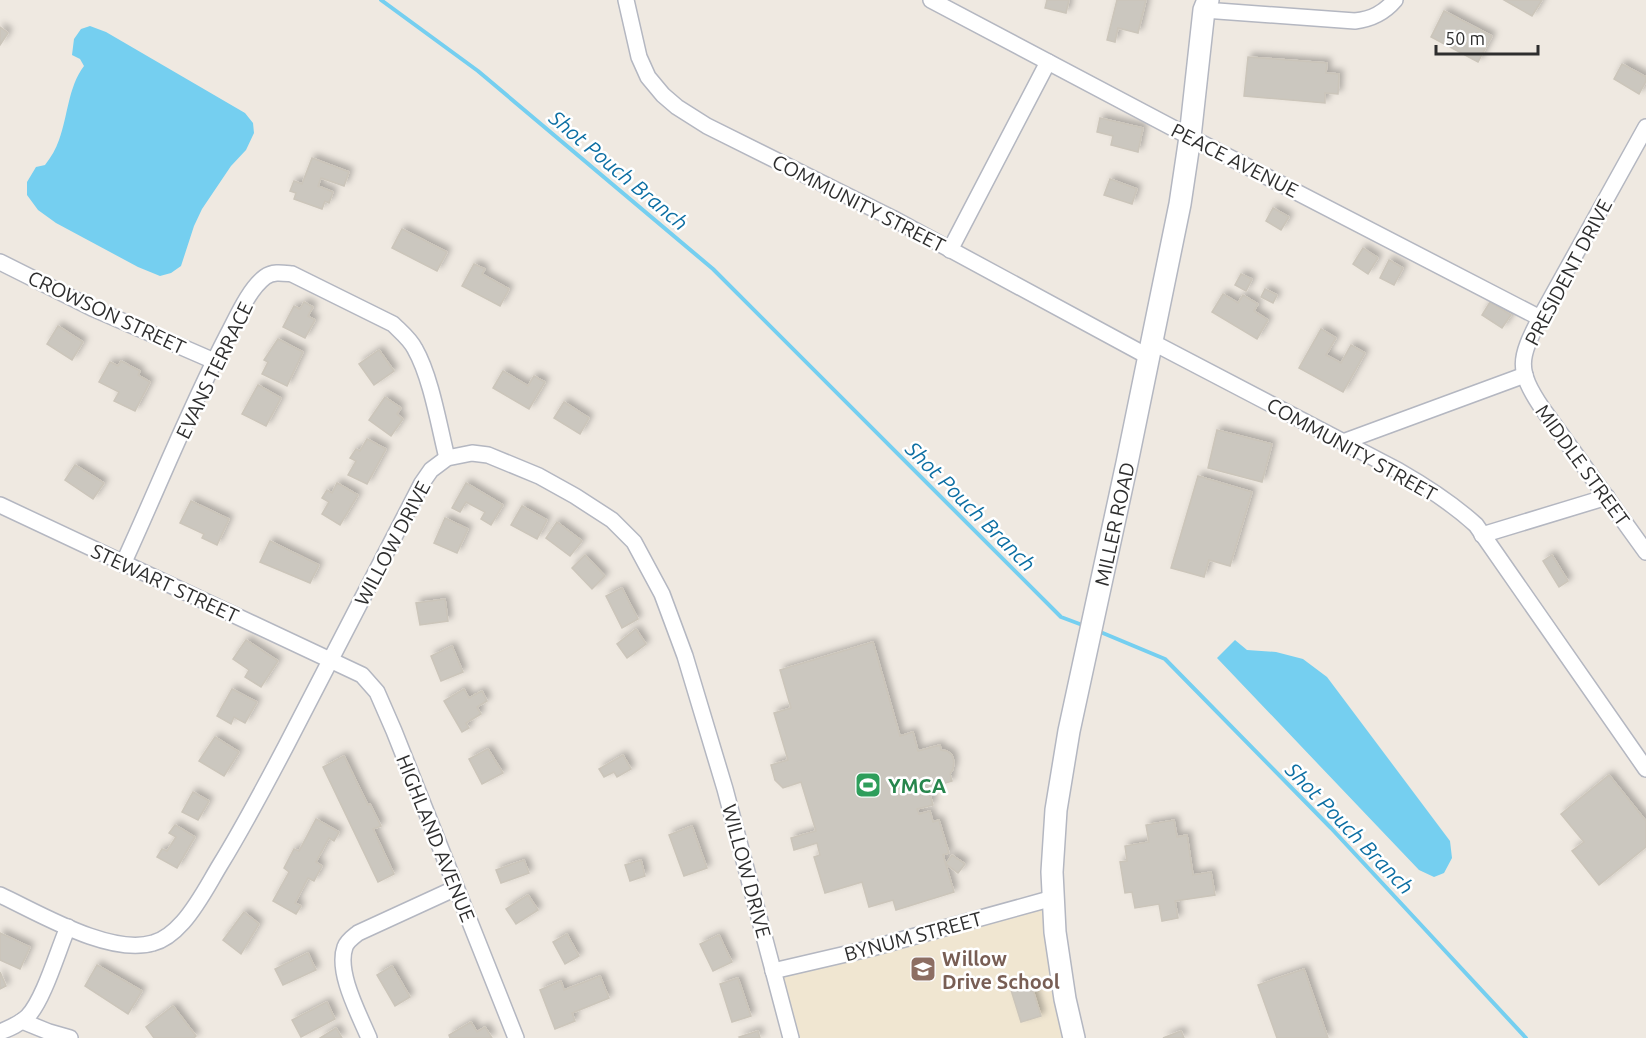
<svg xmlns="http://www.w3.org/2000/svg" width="1646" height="1038" font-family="Ubuntu,sans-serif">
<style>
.education{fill:#f0e6d1}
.water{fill:#75cff0}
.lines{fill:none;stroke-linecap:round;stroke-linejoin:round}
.stream{stroke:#75cff0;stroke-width:4}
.building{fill:#cbc7bf;stroke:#cbc5ba;stroke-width:1.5;filter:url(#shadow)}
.street-casing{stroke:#b4b7c1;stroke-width:18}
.secondary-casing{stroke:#b4b7c1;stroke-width:24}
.street{stroke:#fff;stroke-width:15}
.secondary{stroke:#fff;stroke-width:21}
.labels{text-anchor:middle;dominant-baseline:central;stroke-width:5;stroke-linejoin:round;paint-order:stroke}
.street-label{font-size:20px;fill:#2e2e2e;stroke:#fff}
.leisure-label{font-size:20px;font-weight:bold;fill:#27864d;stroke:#fff;text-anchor:start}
.education-label{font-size:20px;font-weight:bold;fill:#785e54;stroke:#fff;text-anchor:start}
.water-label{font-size:21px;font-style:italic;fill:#0d6fa3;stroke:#fff}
</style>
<defs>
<filter id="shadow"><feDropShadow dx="4" dy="-4" stdDeviation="3" flood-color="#0004"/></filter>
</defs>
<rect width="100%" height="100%" fill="#efe9e1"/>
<path class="education" d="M1053,898L1074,1038H791L773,971Z"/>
<g class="water">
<path d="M90,26L106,32L245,113L253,123L254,133L246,150L231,166L202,209L194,226L181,266L171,273L160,276L138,267L56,223L38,210L27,195V182L36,167L45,165C51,157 56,149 59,140C68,116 68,87 84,66L80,59L72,55L74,39L81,29Z"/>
<path d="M1235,640L1247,650L1276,652L1303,659L1327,677L1450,841L1452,858L1444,873L1434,877L1419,870L1217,658Z"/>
</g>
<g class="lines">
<g class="stream">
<path d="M381,0L478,71L713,269L1061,617L1085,626"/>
<path d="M1098,631L1165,659L1331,828L1526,1038"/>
</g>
</g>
<g class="building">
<path d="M1047,0H1069L1066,13L1045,8Z"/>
<path d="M1117,0H1146L1138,33L1118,28L1115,42L1107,40Z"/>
<path d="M1504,0H1542L1532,16Z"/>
<path d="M1444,11L1492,36L1478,62L1431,37Z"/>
<path d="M0,27L8,33L0,45Z"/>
<path d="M1248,57L1327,63L1326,73L1339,74L1338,94L1325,93V103L1244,96Z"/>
<path d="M1622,64L1646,77V81L1639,94L1614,79Z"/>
<path d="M1100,118L1143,128L1138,152L1111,145L1113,136L1097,132Z"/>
<path d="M312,158L349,172L344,186L321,178L318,186L333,192L329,203L325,201L322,209L294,199L296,193L290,191L294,181L302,184Z"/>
<path d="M1110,179L1137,189L1132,204L1104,195Z"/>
<path d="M1273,208L1289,217L1281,230L1266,221Z"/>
<path d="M402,229L447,252L437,271L392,248Z"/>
<path d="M1363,248L1378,258L1368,274L1353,264Z"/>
<path d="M1389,260L1403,268L1394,285L1380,278Z"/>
<path d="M474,264L485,269L482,274L509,289L500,306L462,286Z"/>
<path d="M1241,274L1252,279L1246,291L1235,285Z"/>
<path d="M1265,289L1277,295L1273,303L1261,297Z"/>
<path d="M1223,294L1238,303L1243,295L1258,304L1254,311L1268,320L1257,339L1212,312Z"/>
<path d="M304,302L313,307L308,316L315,320L305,338L283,327L294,306L300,309Z"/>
<path d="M1490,302L1511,315L1502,328L1482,315Z"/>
<path d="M58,326L83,342L72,360L47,344Z"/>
<path d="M1321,329L1336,338L1326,355L1341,363L1351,345L1365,353L1343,392L1299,368Z"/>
<path d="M278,339L303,352L287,386L262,374L268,362L264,360Z"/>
<path d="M379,350L394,371L374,385L359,364Z"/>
<path d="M121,361L140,371L138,375L150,382L135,411L114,401L119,392L99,382L110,362L118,366Z"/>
<path d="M503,371L528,386L534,376L545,382L529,409L493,388Z"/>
<path d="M258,385L281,398L266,426L242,414Z"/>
<path d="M385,397L401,408L397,414L403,419L391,436L369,420Z"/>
<path d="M564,402L589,418L580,434L554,418Z"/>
<path d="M1217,430L1272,444L1262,482L1208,468Z"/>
<path d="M367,439L386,449L367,484L348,475L356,461L350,458L356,449L360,451Z"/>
<path d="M75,465L104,483L93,499L65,480Z"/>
<path d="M1198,476L1252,492L1230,566L1209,560L1204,577L1171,568Z"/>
<path d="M337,483L358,495L340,525L322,514L329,502L322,498L327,490L332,493Z"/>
<path d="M466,483L503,505L491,525L481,519L485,512L466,502L460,512L452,508Z"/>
<path d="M191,501L229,519L217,545L202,538L204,534L180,523Z"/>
<path d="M522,506L547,520L537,539L511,525Z"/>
<path d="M445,518L468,529L457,553L434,543Z"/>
<path d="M557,522L582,541L570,556L546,538Z"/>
<path d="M270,541L319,565L310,583L260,562Z"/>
<path d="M585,555L605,576L592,589L572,568Z"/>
<path d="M1552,555L1568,581L1559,587L1543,561Z"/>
<path d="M622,588L638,619L622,628L606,596Z"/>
<path d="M445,599L448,621L420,625L416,603Z"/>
<path d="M636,629L646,644L627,658L617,644Z"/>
<path d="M246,640L278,661L261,687L245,677L249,670L233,659Z"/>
<path d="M873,642L900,736L913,732L918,751L940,745L941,750L947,751L952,755L954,762L953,769L950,774L952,781L928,788L933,805L917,809L919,814L930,811L933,822L939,820L949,853L943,855L954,892L896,910L893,900L869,907L862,882L825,893L814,857L820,855L817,843L794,850L791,838L816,831L801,782L783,788L775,780L771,765L788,760L774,713L791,708L780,670Z"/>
<path d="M452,646L463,672L441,681L431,656Z"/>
<path d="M232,689L257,702L245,723L234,717L231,724L217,716Z"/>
<path d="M464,689L469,698L482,691L487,701L477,707L481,714L466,723L469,728L462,732L444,701Z"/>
<path d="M215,737L239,752L224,776L199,761Z"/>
<path d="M488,749L503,773L482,784L469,759Z"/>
<path d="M623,755L631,769L617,777L614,772L604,777L599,769Z"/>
<path d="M344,756L368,805L370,804L381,826L373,829L394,874L378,882L323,767Z"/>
<path d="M1609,775L1646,821V847L1599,885L1572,851L1584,842L1561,814Z"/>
<path d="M193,792L209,801L198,820L182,812Z"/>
<path d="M316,819L339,832L334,841L329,838L316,862L322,866L314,881L308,878L295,903L301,906L296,914L273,901L289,872L284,868L294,849L299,851Z"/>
<path d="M1174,820L1177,837L1187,835L1193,875L1211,872L1215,895L1175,901L1178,918L1162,921L1159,904L1135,908L1132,892L1125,893L1120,862L1127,861L1125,846L1149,842L1146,825Z"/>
<path d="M175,825L195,837L177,868L157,857L162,849L167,851L176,837L169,833Z"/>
<path d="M692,826L707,868L684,876L669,835Z"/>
<path d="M952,855L965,864L958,873L946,864Z"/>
<path d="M524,860L529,873L501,883L496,870Z"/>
<path d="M641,860L645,876L630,881L625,865Z"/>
<path d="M528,895L538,910L516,924L506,909Z"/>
<path d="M244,912L259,924L241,954L223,940Z"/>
<path d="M0,933L30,947L20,969L0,960Z"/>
<path d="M567,934L579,956L565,964L553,942Z"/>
<path d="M719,935L732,962L713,971L700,944Z"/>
<path d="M308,953L316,970L283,985L275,969Z"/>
<path d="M97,965L142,991L128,1014L85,986Z"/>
<path d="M392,966L410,997L395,1006L377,975Z"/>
<path d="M1304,969L1328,1038H1277L1258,985Z"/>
<path d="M0,972L6,986L0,989Z"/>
<path d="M600,976L609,998L572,1013L575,1021L555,1029L540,990L561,981L564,990Z"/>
<path d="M738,978L751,1016L732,1022L720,984Z"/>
<path d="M1031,984L1041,1016L1021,1022L1011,990Z"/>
<path d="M327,1002L335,1019L301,1037L292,1020Z"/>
<path d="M173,1006L196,1036L194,1038H154L146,1027Z"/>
<path d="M471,1022L477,1032L485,1027L492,1038H450L449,1035Z"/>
<path d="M336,1028L342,1038H320Z"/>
<path d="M758,1031L760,1038H740L739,1037Z"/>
<path d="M1181,1031L1184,1038H1163Z"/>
</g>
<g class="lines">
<g class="street-casing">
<g id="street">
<path d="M626,0L639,57L648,77L663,95L677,107L707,126L892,218L1149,357"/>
<path d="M931,0L1190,137L1540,318"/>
<path d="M1204,10L1355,21C1372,19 1384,13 1395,0"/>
<path d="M1646,127L1540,318C1519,359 1516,369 1542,408L1646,552"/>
<path d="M950,250L1048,62"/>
<path d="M0,262L92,308L214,361"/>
<path d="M1152,342L1399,471C1427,487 1453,504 1476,525L1646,769"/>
<path d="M1343,442L1525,375"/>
<path d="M0,505L362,675L377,692L394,731L516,1038"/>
<path d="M1482,535L1607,497"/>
<path d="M123,564C158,488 189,409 228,334C237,317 249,289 265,277C273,271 283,273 292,274L393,324C401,332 410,339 415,349C431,377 439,426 447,458"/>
<path d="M0,895C39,913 110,956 153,943C165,940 175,931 183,922C198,905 208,885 220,865C244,826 265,786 286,746C331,658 377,571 422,483L431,470L447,458L472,453L488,455L539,476L575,496L612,520L634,542L662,594L685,656L725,789L791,1038"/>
<path d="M773,971L872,948L1053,898"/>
<path d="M22,1021L49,1032L70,1038"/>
<path d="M0,1032C10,1028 20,1024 28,1016C44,999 58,950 68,927"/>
<path d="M369,1038C359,1014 336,972 345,947C347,941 353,937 358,933L456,888"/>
</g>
</g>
<g class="secondary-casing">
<g id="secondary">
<path id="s1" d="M1074,1038L1065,999L1055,932L1052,872L1056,810L1069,731L1127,463L1180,204L1190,137L1204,10L1208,0"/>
</g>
</g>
<use href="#street" class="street"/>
<use href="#secondary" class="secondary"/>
</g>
<defs>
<g id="stadium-square" transform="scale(1.35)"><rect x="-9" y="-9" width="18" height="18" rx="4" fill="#2e9e5b" stroke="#fff"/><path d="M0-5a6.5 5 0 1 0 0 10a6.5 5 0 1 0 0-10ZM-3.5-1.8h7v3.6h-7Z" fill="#fff"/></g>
<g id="school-square" transform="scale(1.35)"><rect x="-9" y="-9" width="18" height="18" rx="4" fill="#8d6e63" stroke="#fff"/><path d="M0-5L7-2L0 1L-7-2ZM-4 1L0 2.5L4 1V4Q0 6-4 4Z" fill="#fff"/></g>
</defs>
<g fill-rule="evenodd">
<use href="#stadium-square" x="868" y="785"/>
<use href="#school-square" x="923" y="969"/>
</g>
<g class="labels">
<g class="street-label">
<text transform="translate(1235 160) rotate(27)">PEACE AVENUE</text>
<text transform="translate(859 203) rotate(27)">COMMUNITY STREET</text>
<text transform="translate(1568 272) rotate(-62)">PRESIDENT DRIVE</text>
<text transform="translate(107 312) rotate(25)">CROWSON STREET</text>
<text transform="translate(214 370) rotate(-64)">EVANS TERRACE</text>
<text transform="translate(1352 449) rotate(29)">COMMUNITY STREET</text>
<text transform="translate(1583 465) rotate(54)">MIDDLE STREET</text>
<text stroke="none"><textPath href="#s1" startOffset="522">MILLER ROAD</textPath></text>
<text transform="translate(392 543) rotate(-62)">WILLOW DRIVE</text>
<text transform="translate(165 583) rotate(25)">STEWART STREET</text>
<text transform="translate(436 838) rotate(68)">HIGHLAND AVENUE</text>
<text transform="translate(747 871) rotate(75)">WILLOW DRIVE</text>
<text transform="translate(913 936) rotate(-15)">BYNUM STREET</text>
</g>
<g class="leisure-label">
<text x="888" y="785">YMCA</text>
</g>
<g class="education-label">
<text x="942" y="958">Willow<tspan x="942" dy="23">Drive School</tspan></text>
</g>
<g class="water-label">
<text transform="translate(619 170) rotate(40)">Shot Pouch Branch</text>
<text transform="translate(971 506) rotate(45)">Shot Pouch Branch</text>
<text transform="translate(1350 828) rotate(46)">Shot Pouch Branch</text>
</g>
</g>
<path d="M1436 45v9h102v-9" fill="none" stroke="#2e2e2e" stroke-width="3"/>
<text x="1445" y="45" font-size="18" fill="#2e2e2e" stroke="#ffffff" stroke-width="4.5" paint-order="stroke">50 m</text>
</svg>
